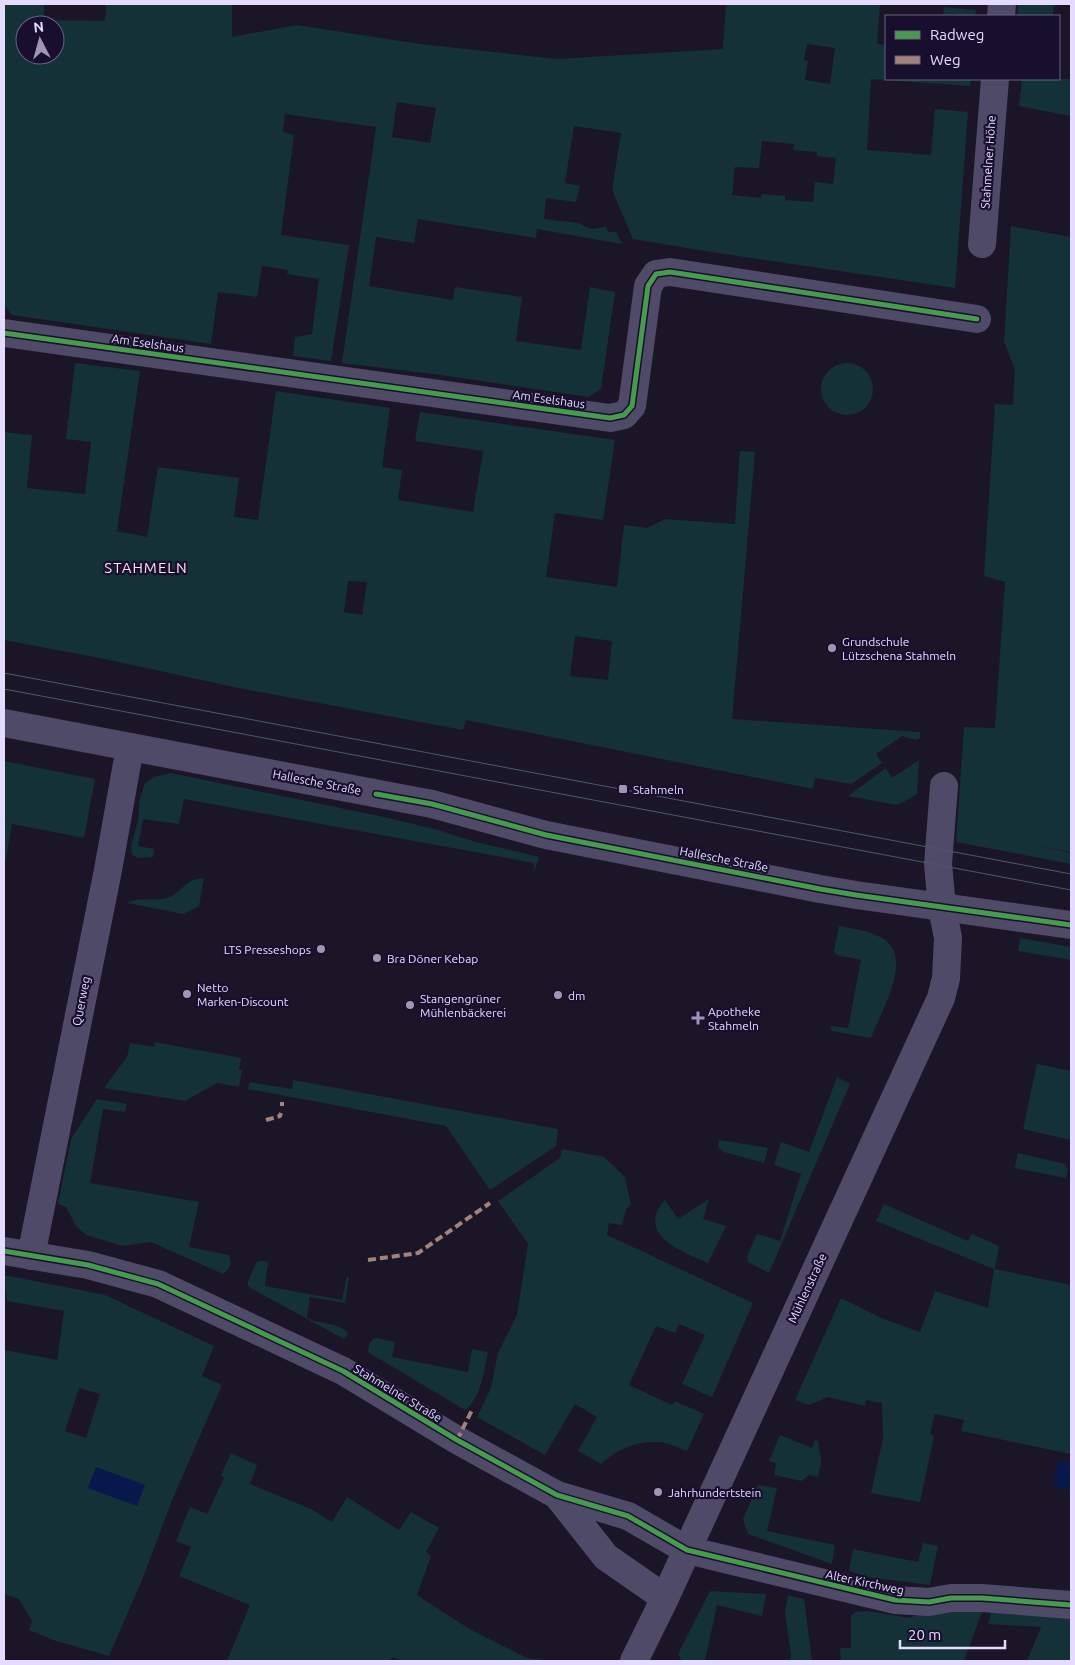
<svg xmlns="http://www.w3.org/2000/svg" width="1075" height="1665" font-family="Ubuntu,sans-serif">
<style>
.green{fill:#133136;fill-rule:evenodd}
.water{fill:#08184c}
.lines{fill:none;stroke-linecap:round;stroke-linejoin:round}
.minor{stroke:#4f4a68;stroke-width:28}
.tram{stroke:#495971;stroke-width:1}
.quiet{stroke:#a18479;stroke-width:4;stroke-dasharray:8 4;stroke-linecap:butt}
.cycleway-casing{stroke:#180f2e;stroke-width:8}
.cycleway{stroke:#469c4c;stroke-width:5}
.poi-dot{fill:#9e97b3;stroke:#180f2e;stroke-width:2}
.labels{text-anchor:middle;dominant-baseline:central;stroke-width:4.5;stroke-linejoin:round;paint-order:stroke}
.street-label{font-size:12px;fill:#e4dcff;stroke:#180f2e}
.poi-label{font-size:12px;fill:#e4dcff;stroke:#180f2e;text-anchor:start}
.quarter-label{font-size:15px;letter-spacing:1px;fill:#ffdeef;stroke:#180f2e}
</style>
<rect width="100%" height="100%" fill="#1b1627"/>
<g class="green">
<path d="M4,4H44V20L105,21L106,4H232V37L296,25L420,44L557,59L723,49L726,4H880L877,44L886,45V79H971L970,86L871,79L867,150L931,155L935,109L968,112L955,288L711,252L633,239L612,190L621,133L574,126L565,183L580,186L576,202L546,198L544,219L578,223L591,229L606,227L608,232H616L622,244L537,229L536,238L418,219L414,243L376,237L369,286L453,300L455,287L522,297L516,341L581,350L590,287L615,292L601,389L589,397L441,375L342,363L376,127L285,114L283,132L294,135L281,235L349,245L331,361L293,356L295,337L312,334L319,279L287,274L288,270L262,266L257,297L218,292L211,344L12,315L4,305ZM25,25H55V55H25ZM807,44L835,48L830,84L805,80L808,61L804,60ZM397,102L436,108L430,143L392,137ZM762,141L794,144L793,150L817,152V156L836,158L833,184L815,182L813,202L785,200V196L762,194L761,198L732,195L735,167L759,168Z"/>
<path d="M1018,4H1054L1053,16H1017Z"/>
<path d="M944,7L976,10L975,16H943Z"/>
<path d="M1022,79H1071V116L1019,106Z"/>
<path d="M1011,226L1071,237V852L1039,846L1071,853V864L956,842L964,727L995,728L1005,582L984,576L995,404L1013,405L1015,370L1004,342Z"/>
<path d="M75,363L140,371L117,531L147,537L158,467L239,478L234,517L258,520L276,391L390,408L382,467L402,470L398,500L473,512L483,451L415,441L420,412L615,440L603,520L555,513L546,577L617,587L624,525L647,528L665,519L735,524L740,451L755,452L732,719L920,732V738L916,740L902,736L876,754L882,763L851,784L815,778L813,789L466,720L463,730L234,687L100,658L4,640V432L32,435L27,488L85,494L91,442L66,439ZM348,581L367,582L362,615L344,612ZM575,636L612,641L608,680L570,676Z"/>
<circle cx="847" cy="389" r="26"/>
<path d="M919,760L917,794L898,805L848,796L886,768L892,778Z"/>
<path d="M4,761L95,779L84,838L12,824L4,870Z"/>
<path d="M171,773L389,818L438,830L476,842L539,857L534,872V863L184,799L179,824L143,819L138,846L154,849L153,857L137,858L132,854L131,846L138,820L140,798L145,783L154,777Z"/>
<path d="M204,878L199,906L183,914L127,903C141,895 155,903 170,897C184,890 185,879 204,878Z"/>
<path d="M839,926C853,929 867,930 880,937C917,955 880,1012 871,1038L832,1031L830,1026L848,1028L861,960L837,955L834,951Z"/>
<path d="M1020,938L1071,947V960L1018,951Z"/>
<path d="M155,1042L241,1058L239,1069L242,1070L239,1087L217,1083L185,1101L104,1088L127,1057L130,1043L154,1047Z"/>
<path d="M1037,1064L1071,1071V1140L1023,1129Z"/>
<path d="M837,1077L850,1084L769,1273L748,1262L747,1256L757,1234L780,1241L801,1174L774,1165L781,1142L809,1152Z"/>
<path d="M293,1080L558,1129L556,1146L490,1190L446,1126L248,1089L250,1082L292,1089Z"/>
<path d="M97,1099L127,1104L125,1112L103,1109L90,1183L199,1202L189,1247L229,1255C233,1263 230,1269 223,1274L151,1242L123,1246L86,1235L76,1226L66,1207L58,1204L71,1139Z"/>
<path d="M719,1140L768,1148L764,1163L724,1152L718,1147Z"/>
<path d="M562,1149L604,1157L625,1177L631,1205L626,1209L622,1225L609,1223L607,1235L753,1303L712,1397L682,1384L705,1335L679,1324L675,1333L656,1326L629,1385L672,1405L675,1401L704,1414L687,1451C677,1447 667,1442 656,1442C637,1441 615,1450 601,1464L578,1451L597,1417L575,1404L545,1455L477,1417L491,1388L498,1353L517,1315L528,1244L498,1201L560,1158Z"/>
<path d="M1018,1153L1065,1164L1068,1170L1066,1178L1015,1168Z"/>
<path d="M709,1199L703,1219L726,1226L708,1263C683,1252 634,1234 665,1200L678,1219Z"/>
<path d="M884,1204L968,1241L972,1234L999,1246L995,1269L1071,1285V1454L961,1431L964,1420L935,1414L930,1434L934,1436L920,1502L871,1493L883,1438L882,1403L866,1400L865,1406L828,1397L809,1405L795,1400L841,1298L881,1318L920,1332L935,1291L988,1308L994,1269L876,1221Z"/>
<path d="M262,1261L268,1262L265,1286L342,1300L347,1276L349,1278L345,1303L310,1297L307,1318C318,1324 343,1323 348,1334L344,1339L252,1289L248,1286V1281L257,1262Z"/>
<path d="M4,1275L105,1295L214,1346L202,1376L222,1385L173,1498L142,1580L109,1656L56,1641L29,1630L32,1621L19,1599L4,1594V1359L5,1350L57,1360L64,1311L7,1301ZM79,1388L100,1394L86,1438L65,1431Z"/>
<path d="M377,1338L395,1342L392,1357L468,1372L472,1349L488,1352C484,1370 481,1399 465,1410L368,1352L369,1344L373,1339Z"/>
<path d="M780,1435L812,1448L815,1440L818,1441L821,1462L818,1477L809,1475L801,1481L774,1475L776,1463L769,1461Z"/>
<path d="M231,1453L257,1465L250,1484L311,1509L332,1522L347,1497L399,1530L411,1512L439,1528L426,1552L431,1556L417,1595L471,1630L527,1658L551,1661H403L392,1657L390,1661H227L250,1605L179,1576L191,1547L176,1541L190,1507L207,1514L224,1478L221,1475Z"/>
<path d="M758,1485L777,1488L767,1531L835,1545L832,1564L748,1534L743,1519Z"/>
<path d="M923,1543L938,1546L930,1585L868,1577L849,1571L853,1549L918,1562Z"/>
<path d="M710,1591L766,1594L762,1616L717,1605L705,1661H682L678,1654Z"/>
<path d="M788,1595L804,1599L812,1661H790L791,1655L785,1612Z"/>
<path d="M984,1606L964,1661H841L840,1648H851V1616L855,1612L867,1611L910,1618L928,1609Z"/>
<path d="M993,1607L1071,1612V1661H1027L1041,1627L988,1624Z"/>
</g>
<g class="water">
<path d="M1058,1461L1071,1463V1490L1053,1486Z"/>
<path d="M96,1467L145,1485L137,1506L88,1488Z"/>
</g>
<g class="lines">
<g class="minor">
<path d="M1001,16L1002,4"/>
<path d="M982,244L995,79"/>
<path d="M4,333L610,418L624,415L632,406L648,286L656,274L670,272L977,319"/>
<path d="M4,723L432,804L546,835L820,889L856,895L1071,925"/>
<path d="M4,1251L88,1265L158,1284L343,1371L457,1440L557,1495L628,1516L687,1550L895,1600L929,1602L951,1598H982L1071,1605"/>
<path d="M31,1256L108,870L130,747"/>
<path d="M557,1495L606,1557L665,1598"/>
<path d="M634,1661L665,1598L941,998L946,978L948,938L942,907L938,864L944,786"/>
</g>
<g class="tram">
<path d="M4,673L1071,874"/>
<path d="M4,689L1071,890"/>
</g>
<g class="quiet">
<path d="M282,1106V1102"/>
<path d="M266,1120L280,1116L281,1113"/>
<path d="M368,1260L418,1253L490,1203"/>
<path d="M457,1440L472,1410"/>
</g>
<g class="cycleway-casing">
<g id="cycleway">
<path d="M4,333L610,418L624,415L632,406L648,286L656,274L670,272L977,319"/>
<path d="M376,794L432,804L546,835L820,889L856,895L1071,925"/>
<path d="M4,1251L88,1265L158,1284L343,1371L457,1440L557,1495L628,1516L687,1550L895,1600L929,1602L951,1598H982L1071,1605"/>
</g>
</g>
<use href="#cycleway" class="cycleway"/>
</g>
<g class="poi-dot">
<circle cx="832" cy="648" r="5"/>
<rect x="618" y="784" width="10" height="10" rx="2.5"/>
<circle cx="321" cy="949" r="5"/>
<circle cx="377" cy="958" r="5"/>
<circle cx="187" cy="994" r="5"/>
<circle cx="558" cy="995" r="5"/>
<circle cx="410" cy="1005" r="5"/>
<path d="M695.5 1010.5h5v5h5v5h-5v5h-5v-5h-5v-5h5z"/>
<circle cx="658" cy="1492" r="5"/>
</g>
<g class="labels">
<g class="street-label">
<text transform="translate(988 162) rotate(-86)">Stahmelner Höhe</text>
<text transform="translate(148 343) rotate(8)">Am Eselshaus</text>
<text transform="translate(549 399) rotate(8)">Am Eselshaus</text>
<text transform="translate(317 782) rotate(11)">Hallesche Straße</text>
<text transform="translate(724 859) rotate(11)">Hallesche Straße</text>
<text transform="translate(81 1001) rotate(-79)">Querweg</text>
<text transform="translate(807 1288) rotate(-65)">Mühlenstraße</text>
<text transform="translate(398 1393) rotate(31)">Stahmelner Straße</text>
<text transform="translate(865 1582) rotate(12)">Alter Kirchweg</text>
</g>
<g class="poi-label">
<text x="842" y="641">Grundschule<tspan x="842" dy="14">Lützschena Stahmeln</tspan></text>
<text x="633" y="789">Stahmeln</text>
<text x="311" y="949" text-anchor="end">LTS Presseshops</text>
<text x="387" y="958">Bra Döner Kebap</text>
<text x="197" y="987">Netto<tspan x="197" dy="14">Marken-Discount</tspan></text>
<text x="568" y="995">dm</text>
<text x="420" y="998">Stangengrüner<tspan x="420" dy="14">Mühlenbäckerei</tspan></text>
<text x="708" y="1011">Apotheke<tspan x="708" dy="14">Stahmeln</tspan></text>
<text x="668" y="1492">Jahrhundertstein</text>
</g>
<g class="quarter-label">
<text x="146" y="567">STAHMELN</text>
</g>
</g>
<rect width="1075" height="1665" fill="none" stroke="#e4dcff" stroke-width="10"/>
<rect x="885" y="15" width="175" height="65" fill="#180f2e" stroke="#6a6182"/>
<rect x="895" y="31" width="25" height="8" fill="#469c4c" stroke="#6a6182"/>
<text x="930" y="40" font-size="15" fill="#e4dcff">Radweg</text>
<rect x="895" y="56" width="25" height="8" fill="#a18479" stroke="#6a6182"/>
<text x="930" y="65" font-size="15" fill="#e4dcff">Weg</text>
<g transform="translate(40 40) rotate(354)"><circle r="24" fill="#180f2e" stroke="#6a6182"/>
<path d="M0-4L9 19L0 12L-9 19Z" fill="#9e97b3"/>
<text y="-8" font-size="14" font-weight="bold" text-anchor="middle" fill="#e4dcff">N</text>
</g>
<path d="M900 1640v8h105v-8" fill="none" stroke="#e4dcff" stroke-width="2.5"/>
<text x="908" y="1640" font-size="15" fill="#e4dcff" stroke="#180f2e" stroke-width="4" paint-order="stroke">20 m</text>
</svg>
